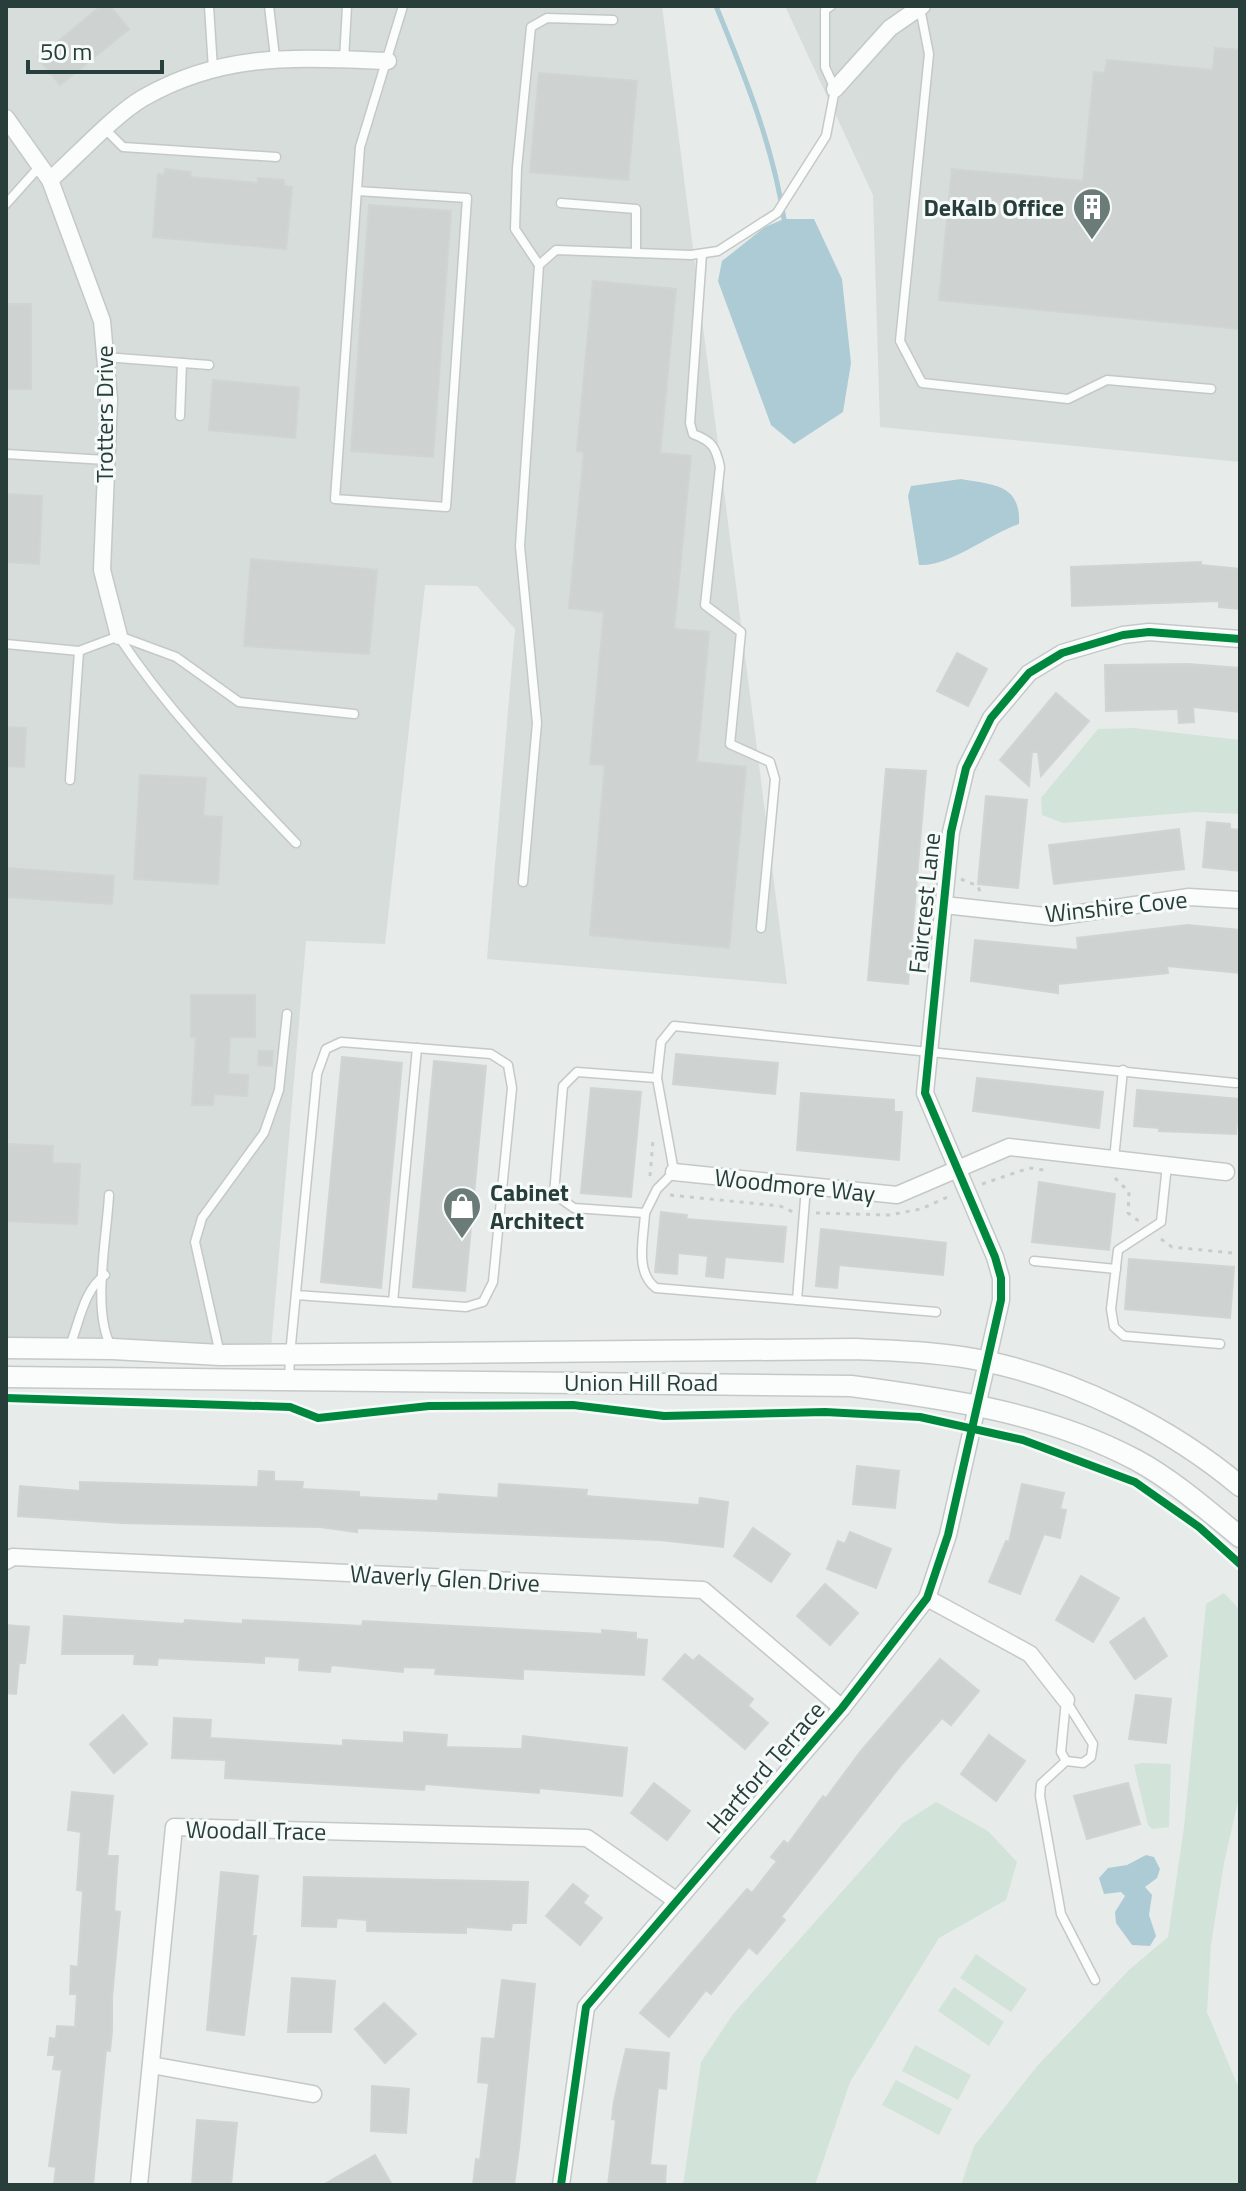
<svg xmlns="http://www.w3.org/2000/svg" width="1246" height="2191" font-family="'Titillium Web',sans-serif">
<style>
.built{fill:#d6ddda}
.green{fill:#d2e3d9}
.water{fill:#adcbd5}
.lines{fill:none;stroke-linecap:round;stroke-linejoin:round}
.stream{stroke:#adcbd5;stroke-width:5}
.building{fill:#ced3d1;stroke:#d0d5d3;stroke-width:2}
.service-casing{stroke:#c4c9c7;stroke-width:11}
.minor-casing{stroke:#c4c9c7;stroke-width:19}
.tertiary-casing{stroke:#c4c9c7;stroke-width:23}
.path{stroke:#c7cdcc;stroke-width:3;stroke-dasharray:4 6;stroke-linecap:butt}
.service{stroke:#fbfcfc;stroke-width:8}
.minor{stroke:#fbfcfc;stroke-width:16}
.tertiary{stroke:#fbfcfc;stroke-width:20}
.cycleway-casing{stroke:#f6faf8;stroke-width:13}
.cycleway{stroke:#00873e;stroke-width:8}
.labels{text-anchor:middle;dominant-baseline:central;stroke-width:6;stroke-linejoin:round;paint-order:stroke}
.poi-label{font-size:24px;font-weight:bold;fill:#273e3a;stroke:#f6faf8;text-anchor:end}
.street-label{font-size:24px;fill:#273e3a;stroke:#f6faf8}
</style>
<rect width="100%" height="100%" fill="#e7ecea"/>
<g class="built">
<path d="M6,6H662L787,984L487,959L515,629L477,586L425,585L385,944L306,941L271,1348L6,1340Z"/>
<path d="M785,6H1240V462L880,427L873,195Z"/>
</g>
<g class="green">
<path d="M1134,728L1240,740V814L1195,812L1063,823L1042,815L1041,798L1098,729Z"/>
<path d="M1224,1593L1240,1610V1792L1224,1863L1211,1944L1207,2012L1240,2091V2185H961L974,2146L1038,2065L1130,1969L1168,1937L1184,1827L1206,1604Z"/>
<path d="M1141,1763L1171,1764L1169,1827L1152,1829L1148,1825L1134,1765Z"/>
<path d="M936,1802L988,1831L1017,1862L1006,1900L939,1938L850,2082L815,2185H683L701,2062L733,2014L903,1823Z"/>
<path d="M976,1954L1027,1989L1011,2012L960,1978Z"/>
<path d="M954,1987L1004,2022L989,2046L938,2011Z"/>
<path d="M915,2045L971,2075L958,2100L902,2071Z"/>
<path d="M896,2080L952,2109L939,2135L882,2105Z"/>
</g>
<g class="water">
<path d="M784,219H814L842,279L851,363L843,412L794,444L771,425L718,281L722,261L765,227Z"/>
<path d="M961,479C994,485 1021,484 1019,524C988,535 949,567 919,565L908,496L911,486Z"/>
<path d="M1146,1855L1154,1857L1160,1869L1157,1878L1145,1887L1152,1895L1149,1915L1156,1936L1150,1946L1132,1945L1116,1923L1115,1912L1125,1896L1121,1892L1104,1894L1099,1878L1108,1868L1127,1865Z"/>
</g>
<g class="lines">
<path class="stream" d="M716,6C744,74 773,145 784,219"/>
</g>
<g class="building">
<path d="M101,6H110L129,29L60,85L38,58Z"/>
<path d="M1215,48L1240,50V329L939,300L952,169L1083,181L1094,72L1105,73L1107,60L1213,70Z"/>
<path d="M539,73L637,81L628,180L530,172Z"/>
<path d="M165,169L191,172L190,177L258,183V178L284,180V186L292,187L286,249L153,237L158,174L164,175Z"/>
<path d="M369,205L451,211L433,457L351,451Z"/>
<path d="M593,281L676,289L660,453L691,456L674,629L709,632L697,762L746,767L729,948L590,935L605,765L590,764L604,612L569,608L584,452L577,451Z"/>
<rect x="6" y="304" width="25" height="85"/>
<path d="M213,380L299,388L295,438L209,430Z"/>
<path d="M6,494L42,496L39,564L6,562Z"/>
<path d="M251,559L377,570L369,654L244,646Z"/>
<path d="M1201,562V565L1240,569V609L1219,607V601L1072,606L1071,567Z"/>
<path d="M957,653L987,669L968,706L937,691Z"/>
<path d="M1188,664L1240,668V712L1193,707L1194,722L1179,723L1178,709L1106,711L1105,665Z"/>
<path d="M1056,693L1089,721L1041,776L1038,752H1032L1029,786L1000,760Z"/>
<path d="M6,727L26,728L24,767L6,766Z"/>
<path d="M886,769L926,771L908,984L868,980Z"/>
<path d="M140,775L206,778L203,816L222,817L218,884L134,879Z"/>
<path d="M986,796L1027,800L1018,888L978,884Z"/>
<path d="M1207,822L1230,824V829L1240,830V871L1203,867Z"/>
<path d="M1179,829L1184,869L1054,884L1049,845Z"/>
<path d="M6,868L114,876L112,904L6,897Z"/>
<path d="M1187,925L1240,930V973L1167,966L1168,973L1058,984V993L971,981L975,940L1078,950L1077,938Z"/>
<path d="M191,995H255V1037H230L228,1074L248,1075L247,1096L214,1094L213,1105H192L196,1037H191Z"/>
<path d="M259,1051H273L272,1066L258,1065Z"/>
<path d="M676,1054L778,1063L775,1094L673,1084Z"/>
<path d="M342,1057L402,1063L381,1288L321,1282Z"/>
<path d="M434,1061L486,1066L465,1291L413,1287Z"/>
<path d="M977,1078L1103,1092L1099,1128L973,1111Z"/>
<path d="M591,1088L641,1092L631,1197L581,1193Z"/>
<path d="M1137,1090L1239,1099L1236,1134L1159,1131V1128L1134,1126Z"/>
<path d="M801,1093L894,1100V1112H902L899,1160L797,1150Z"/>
<path d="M7,1144L53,1146L52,1163L80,1164L77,1224L6,1221Z"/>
<path d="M1039,1182L1115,1194L1109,1250L1032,1242Z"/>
<path d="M661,1212L687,1215L686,1219L786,1227L783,1262L725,1257L723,1278L706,1276L708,1256L678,1253L677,1274L655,1272Z"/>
<path d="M821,1229L946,1243L943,1275L839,1265L837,1288L816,1286Z"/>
<path d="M1129,1259L1234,1267L1230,1318L1125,1309Z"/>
<path d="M857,1466L899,1471L895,1508L853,1504Z"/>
<path d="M259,1471L274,1472V1481L303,1482L302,1489L359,1492V1497L438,1501L439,1494L498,1498L499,1484L587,1490L586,1496L699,1505L700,1498L728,1502L723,1547L660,1540L357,1528V1532L320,1527L121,1523L18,1516L20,1486L80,1491V1482L258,1487Z"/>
<path d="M1022,1484L1064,1493L1060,1509L1066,1510L1060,1538L1044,1534L1020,1594L989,1582L1006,1541L1009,1542Z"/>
<path d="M753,1528L790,1554L771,1582L734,1556Z"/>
<path d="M850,1532L891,1549L876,1588L827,1569L838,1541L845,1544Z"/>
<path d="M1081,1576L1119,1598L1093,1642L1056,1620Z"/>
<path d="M825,1584L858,1613L830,1645L797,1616Z"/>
<path d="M64,1616L184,1624L185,1620L243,1624V1620L362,1626L363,1621L602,1634V1630L636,1633V1639L647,1640L644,1675L523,1669V1679L435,1674L436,1668L403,1667V1672L331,1665L330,1672L299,1670L300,1658L264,1656V1663L158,1658L157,1665L134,1664L135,1654H62Z"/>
<path d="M1144,1618L1167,1656L1135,1679L1110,1642Z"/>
<path d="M6,1625L29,1627L25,1663H19L16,1694L6,1693Z"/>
<path d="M685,1654L693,1661L699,1655L753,1699L748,1706L768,1723L745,1749L663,1679Z"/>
<path d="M940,1659L979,1691L951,1725L942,1718L902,1764L781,1917L785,1920L757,1954L749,1947L711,1994L706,1990L669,2037L640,2013L747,1889L752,1893L777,1861L771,1857L784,1841L788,1844L823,1796L826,1798L861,1751Z"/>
<path d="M1136,1695L1171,1699L1166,1743L1129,1739Z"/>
<path d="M123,1715L147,1744L114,1773L90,1744Z"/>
<path d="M174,1718L211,1720L210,1738L343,1746V1740L404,1743V1732L447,1735L446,1747L522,1749L523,1736L627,1748L622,1796L539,1788V1793L425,1784L424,1790L225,1778L226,1760L172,1758Z"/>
<path d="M989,1735L1025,1761L996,1801L961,1774Z"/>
<path d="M654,1783L690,1811L667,1840L631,1813Z"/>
<path d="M1128,1783L1140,1824L1087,1839L1074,1796Z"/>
<path d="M72,1792L113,1796L107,1856H118L114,1911L120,1912L112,1997V2031L110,2051L106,2050L93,2185H54L56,2167L49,2166L62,2070L53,2069L55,2055H48L50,2038L56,2039L57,2026L75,2027L77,1994H70L71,1966L78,1967L83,1891L77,1890L81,1832L68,1830Z"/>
<path d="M221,1872L258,1876L252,1936H256L244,2035L207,2030Z"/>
<path d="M304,1877L528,1882L526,1923H512L511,1930L466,1927V1933L367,1931V1920L337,1918L336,1927L302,1926Z"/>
<path d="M573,1884L588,1896L583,1903L602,1918L580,1945L546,1916Z"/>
<path d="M292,1978L335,1981L331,2032H288Z"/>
<path d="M502,1980L535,1984L519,2148L514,2185H473L476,2159L480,2160L489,2083L478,2082L482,2038L495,2039Z"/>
<path d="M384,2003L416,2034L385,2063L355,2029Z"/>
<path d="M626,2049L669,2053L666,2089L658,2088L650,2165L666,2166L665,2185H608L616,2120L612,2119L614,2101Z"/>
<path d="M372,2086L409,2089L406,2133L371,2131Z"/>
<path d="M197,2120L237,2123L231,2185H192Z"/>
<path d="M375,2155L392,2185H323Z"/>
</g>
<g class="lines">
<g class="service-casing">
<g id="service">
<path d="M209,6L213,69"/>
<path d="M269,6L275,57"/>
<path d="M920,8L929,54L900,341L922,383L1068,399L1107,380L1211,389"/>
<path d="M344,60L347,6"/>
<path d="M106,130L123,147L276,157"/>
<path d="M357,191L467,198L446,507L335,499L360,147L403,6"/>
<path d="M561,203L636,209V253"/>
<path d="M6,204L40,166"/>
<path d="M702,254L690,423L693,434C712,441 716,447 720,467L705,605L741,632L730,744L770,762L775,779L761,928"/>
<path d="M539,265L515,229L517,168L531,27L547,18L613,20"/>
<path d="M105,357L209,365"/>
<path d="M180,416L182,363"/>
<path d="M6,454L106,460"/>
<path d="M119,637C170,714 232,776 296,843"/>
<path d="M6,644L79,651L119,636L176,657L239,702L354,714"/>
<path d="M70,780L79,651"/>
<path d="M523,882L537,723L520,546L539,265L556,250L691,255L718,251L777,213L826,136L835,89L825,67V10L831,6"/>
<path d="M1114,1159L1123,1070"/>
<path d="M1167,1165L1161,1222L1118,1250L1111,1309L1114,1327L1124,1336L1220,1344"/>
<path d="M109,1195C107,1237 91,1313 112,1348"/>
<path d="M645,1213L657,1189L674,1172L657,1078"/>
<path d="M1034,1261L1116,1269"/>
<path d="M797,1300L806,1187"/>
<path d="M393,1302L417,1048"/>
<path d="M936,1312L656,1288C634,1272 644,1237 645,1213L574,1208L554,1194L563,1086L577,1072L657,1078L661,1042L674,1026L1235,1083"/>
<path d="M69,1348C79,1325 83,1290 105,1275"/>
<path d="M220,1354L195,1242L202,1218L264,1133L279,1090L287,1014"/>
<path d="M289,1379L290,1355L317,1074L326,1049L341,1042L491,1054L508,1065L512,1088L493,1282L483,1302L466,1307L296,1295"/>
<path d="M1066,1700L1061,1752L1066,1761L1041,1784L1040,1796L1061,1914L1095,1980"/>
<path d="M1066,1701L1093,1744L1091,1757L1083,1763L1066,1761"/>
</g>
</g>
<g class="minor-casing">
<g id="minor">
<path d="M835,89L890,28L922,6"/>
<path d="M6,118L50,180L102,321L109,399L102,570L119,636"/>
<path d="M50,180C76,157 114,115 143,98C225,51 298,58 388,61"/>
<path d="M944,905L1054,917L1189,897L1240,900"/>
<path d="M674,1172L897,1195L1009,1147L1226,1172"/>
<path d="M6,1561L13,1557L703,1590L842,1708"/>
<path d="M927,1598L1030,1654L1066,1700"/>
<path d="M151,2065L313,2094"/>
<path d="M139,2185L174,1827L587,1838L677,1901"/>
<path d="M561,2185L586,2007L842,1708L927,1598L948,1535L1001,1300V1278L995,1257L925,1093L951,832L966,768L991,718L1029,673L1062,653L1123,635L1149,632L1240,639"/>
</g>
</g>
<g class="tertiary-casing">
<g id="tertiary">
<path d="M6,1348L113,1349L220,1355L855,1349C899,1351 945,1352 989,1362C1077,1381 1171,1428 1240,1486"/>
<path d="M6,1377L851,1386C949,1399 1048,1413 1136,1460C1173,1480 1207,1510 1240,1537"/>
</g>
</g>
<g class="path">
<path d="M961,879L978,886L980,892"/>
<path d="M650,1176L653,1140"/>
<path d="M1115,1178L1129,1192L1128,1213L1140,1222"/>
<path d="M982,1184L1029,1168L1044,1170"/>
<path d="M670,1195L780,1206L793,1212"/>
<path d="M816,1213L889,1215L921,1209L952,1195"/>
<path d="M1161,1239L1172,1247L1232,1253"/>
</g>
<use href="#service" class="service"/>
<use href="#minor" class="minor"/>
<use href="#tertiary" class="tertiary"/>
<g class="cycleway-casing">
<g id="cycleway">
<path d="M6,1398L290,1407L318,1418L429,1406L573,1405L664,1416L825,1412L920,1417L1023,1440L1135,1482L1199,1527L1240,1564"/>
<path d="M561,2185L586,2007L842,1708L927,1598L948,1535L1001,1300V1278L995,1257L925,1093L951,832L966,768L991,718L1029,673L1062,653L1123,635L1149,632L1240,639"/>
</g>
</g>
<use href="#cycleway" class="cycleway"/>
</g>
<defs>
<g id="building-pin" transform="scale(2)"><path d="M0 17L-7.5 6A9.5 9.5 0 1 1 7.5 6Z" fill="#6a7b78" stroke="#f6faf8"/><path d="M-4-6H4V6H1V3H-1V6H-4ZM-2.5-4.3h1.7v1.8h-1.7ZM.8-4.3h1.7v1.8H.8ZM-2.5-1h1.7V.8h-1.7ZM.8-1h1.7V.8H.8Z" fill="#fff"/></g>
<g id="shop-pin" transform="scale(2)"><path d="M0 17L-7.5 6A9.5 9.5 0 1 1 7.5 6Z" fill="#6a7b78" stroke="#f6faf8"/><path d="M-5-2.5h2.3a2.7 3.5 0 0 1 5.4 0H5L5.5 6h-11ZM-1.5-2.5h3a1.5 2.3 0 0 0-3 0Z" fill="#fff"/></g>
</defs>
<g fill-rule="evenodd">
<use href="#building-pin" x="1092" y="207"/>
<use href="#shop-pin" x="462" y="1206"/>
</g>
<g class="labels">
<g class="poi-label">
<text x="1064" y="207">DeKalb Office</text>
<text x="490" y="1192" text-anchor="start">Cabinet<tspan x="490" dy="28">Architect</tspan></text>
</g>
<g class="street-label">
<text transform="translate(104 414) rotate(-90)">Trotters Drive</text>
<text transform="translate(924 903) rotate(-84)">Faircrest Lane</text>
<text transform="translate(1116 906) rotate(-6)">Winshire Cove</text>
<text transform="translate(795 1185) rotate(6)">Woodmore Way</text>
<text x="641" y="1382">Union Hill Road</text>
<text transform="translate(445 1578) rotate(3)">Waverly Glen Drive</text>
<text transform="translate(765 1767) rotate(-49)">Hartford Terrace</text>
<text transform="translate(256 1830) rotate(1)">Woodall Trace</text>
</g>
</g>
<rect width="1246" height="2191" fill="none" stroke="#273e3a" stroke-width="16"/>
<path d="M28 60v12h134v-12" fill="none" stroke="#273e3a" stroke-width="4"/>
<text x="40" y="60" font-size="24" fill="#273e3a" stroke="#f6faf8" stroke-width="6" paint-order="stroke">50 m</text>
</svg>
